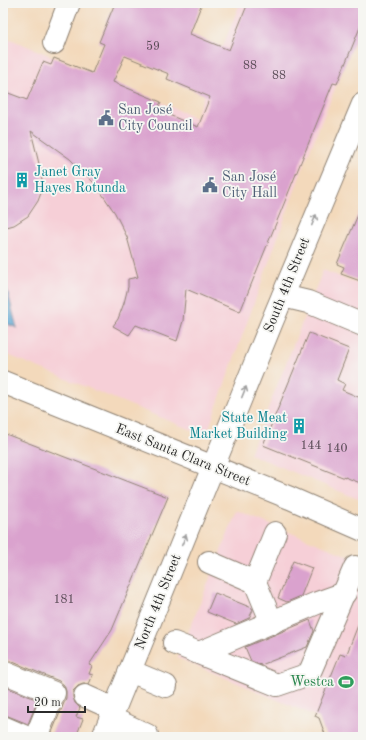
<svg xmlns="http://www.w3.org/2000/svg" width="366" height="740" font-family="'Old Standard TT',serif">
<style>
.built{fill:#f6cfd7}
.water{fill:#5aa4d1;stroke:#42687e}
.building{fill:#daa2ce;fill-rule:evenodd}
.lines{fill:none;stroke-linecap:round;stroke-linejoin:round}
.minor-casing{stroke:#8f8273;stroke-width:24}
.major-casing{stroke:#8f8273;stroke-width:24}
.minor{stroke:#fff;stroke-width:22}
.major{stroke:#fff;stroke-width:22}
.oneway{stroke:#a0a0a0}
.labels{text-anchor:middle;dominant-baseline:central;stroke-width:3.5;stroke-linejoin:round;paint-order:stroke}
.number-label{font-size:12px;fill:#574954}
.service-label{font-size:14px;fill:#4e5e75;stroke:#f6f6f2;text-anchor:start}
.culture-label{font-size:14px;fill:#0d838f;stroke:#f6f6f2;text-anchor:start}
.street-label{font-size:14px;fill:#2b2b2b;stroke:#f6f6f2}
.leisure-label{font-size:14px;fill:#27864d;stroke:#f6f6f2;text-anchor:end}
</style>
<rect width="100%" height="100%" fill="#f6f6f2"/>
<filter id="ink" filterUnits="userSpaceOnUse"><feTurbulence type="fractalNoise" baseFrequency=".025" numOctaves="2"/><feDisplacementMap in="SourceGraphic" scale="8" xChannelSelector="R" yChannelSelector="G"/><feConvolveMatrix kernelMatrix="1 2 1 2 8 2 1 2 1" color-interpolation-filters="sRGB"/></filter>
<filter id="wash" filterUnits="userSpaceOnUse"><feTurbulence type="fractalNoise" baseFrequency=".012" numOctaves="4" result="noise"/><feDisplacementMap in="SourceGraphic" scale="16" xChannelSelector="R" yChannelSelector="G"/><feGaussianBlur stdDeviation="0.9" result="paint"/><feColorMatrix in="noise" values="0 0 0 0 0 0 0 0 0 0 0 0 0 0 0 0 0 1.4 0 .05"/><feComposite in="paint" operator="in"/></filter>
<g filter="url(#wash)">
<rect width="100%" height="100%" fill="#f3d9bb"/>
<g class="built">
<path d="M240,3H363V20L305,162L206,436L3,353V36L161,102L195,118Z"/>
<path d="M323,270L363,286V501L250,454Z"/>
<path d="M237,511L363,562V736L178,658Z"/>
</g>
<path class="water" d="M5,282L17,328L3,322V283Z"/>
<g id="blocks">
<g class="building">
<path d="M115,3H202L190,34L229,50L248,3H363V20L337,84L333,83L240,312L186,289L183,321L177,341L136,325L129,335L113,326L118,319L124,303L128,287V279L138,277L127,237L115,213L96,185L70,159L31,131L42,176L41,193L38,201L28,216L14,225L3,228V91L27,100L43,62L51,65L54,58L92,73L104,44L99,42ZM125,56L169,74L167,79L210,97L198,127L157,110L161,102L113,82Z"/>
<path d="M363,203V282L341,274L344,267L337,264Z"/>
<path d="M309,333L349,349L337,380L345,384L342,390L363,399V484L345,477V478L263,445Z"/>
<path d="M3,433L168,497L112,630L89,665L92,666L89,674L93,675L89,684H83L78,686L73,691V697L75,703L80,708L76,717L83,719L76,737H50L66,698V691L64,685L59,681L8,660H3Z"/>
<path d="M293,561L312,568L301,596L287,602L278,598Z"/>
<path d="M215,593L252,608L253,610L249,618L236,624L207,612Z"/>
<path d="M362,615L363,737H326L319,718L315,716L340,654L346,656Z"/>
<path d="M310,620L314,631L307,647L261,665L251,661L245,647Z"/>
<path d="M3,686L38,700L28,724L8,716L3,715Z"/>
</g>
</g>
</g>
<g filter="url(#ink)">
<use href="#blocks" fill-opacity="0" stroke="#8f8273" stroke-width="1"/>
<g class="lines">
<g class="minor-casing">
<g id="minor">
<path d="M54,43L69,3"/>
<path d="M283,296L308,302L363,325"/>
<path d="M213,467L271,324L363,104"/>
<path d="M209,562L255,582L275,533"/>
<path d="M255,582L272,623"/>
<path d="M174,643L277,685L309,674L355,567"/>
<path d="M199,653L317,603L345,593"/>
<path d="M130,671L166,686"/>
<path d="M3,672L54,693L36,737"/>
<path d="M85,696L114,709"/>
<path d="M111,718L147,735"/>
<path d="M3,727L26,737"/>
</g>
</g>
<g class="major-casing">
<g id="major">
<path d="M3,382L290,498L363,530"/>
<path d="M103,737L213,467"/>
</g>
</g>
<use href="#minor" class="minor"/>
<use href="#major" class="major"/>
</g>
<defs><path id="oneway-shaft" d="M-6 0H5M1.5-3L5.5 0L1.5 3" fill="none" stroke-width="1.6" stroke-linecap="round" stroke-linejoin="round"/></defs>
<g class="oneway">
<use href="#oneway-shaft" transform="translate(314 220) rotate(-68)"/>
<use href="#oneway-shaft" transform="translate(244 392) rotate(-68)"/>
<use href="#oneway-shaft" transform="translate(184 540) rotate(-67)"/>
</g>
</g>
<defs>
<g id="civic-bare" transform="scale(1.2)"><path d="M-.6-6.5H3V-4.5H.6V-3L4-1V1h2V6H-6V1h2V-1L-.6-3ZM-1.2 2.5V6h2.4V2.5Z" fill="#5c6f8a" stroke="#f6f6f2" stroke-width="2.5" paint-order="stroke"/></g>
<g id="building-bare" transform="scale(1.2)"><path d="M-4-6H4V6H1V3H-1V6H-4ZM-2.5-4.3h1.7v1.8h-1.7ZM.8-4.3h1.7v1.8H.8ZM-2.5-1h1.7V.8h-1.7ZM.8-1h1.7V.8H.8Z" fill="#0f9aa8" stroke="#f6f6f2" stroke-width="2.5" paint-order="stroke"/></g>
<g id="stadium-bare" transform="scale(1.2)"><path d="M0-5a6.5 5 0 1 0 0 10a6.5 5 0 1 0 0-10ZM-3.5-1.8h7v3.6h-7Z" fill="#2e9e5b" stroke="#f6f6f2" stroke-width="2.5" paint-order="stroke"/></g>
</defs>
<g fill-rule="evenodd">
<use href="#civic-bare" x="106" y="118"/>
<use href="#building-bare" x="22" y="180"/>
<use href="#civic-bare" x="210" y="185"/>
<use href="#building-bare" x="299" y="426"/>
<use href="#stadium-bare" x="346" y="682"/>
</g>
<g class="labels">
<g class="number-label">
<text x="153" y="47">59</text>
<text x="250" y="66">88</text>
<text x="279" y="76">88</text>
<text x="311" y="446">144</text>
<text x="337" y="449">140</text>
<text x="64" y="600">181</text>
</g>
<g class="service-label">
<text x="118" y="110">San José<tspan x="118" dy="16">City Council</tspan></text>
<text x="222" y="177">San José<tspan x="222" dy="16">City Hall</tspan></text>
</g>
<g class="culture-label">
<text x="34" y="172">Janet Gray<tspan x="34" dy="16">Hayes Rotunda</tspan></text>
<text x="287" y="418" text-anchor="end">State Meat<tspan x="287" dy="16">Market Building</tspan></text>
</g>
<g class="street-label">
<text transform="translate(287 285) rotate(-68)">South 4th Street</text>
<text transform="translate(183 455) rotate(22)">East Santa Clara Street</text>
<text transform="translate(158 602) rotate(-68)">North 4th Street</text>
</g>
<g class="leisure-label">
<text x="334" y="682">Westca</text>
</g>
</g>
<rect width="366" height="740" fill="none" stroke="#f6f6f2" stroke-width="16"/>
<path d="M28 706v6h57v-6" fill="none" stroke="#2b2b2b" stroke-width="2"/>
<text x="34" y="706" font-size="12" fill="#2b2b2b" stroke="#f6f6f2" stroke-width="3" paint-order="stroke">20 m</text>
</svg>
